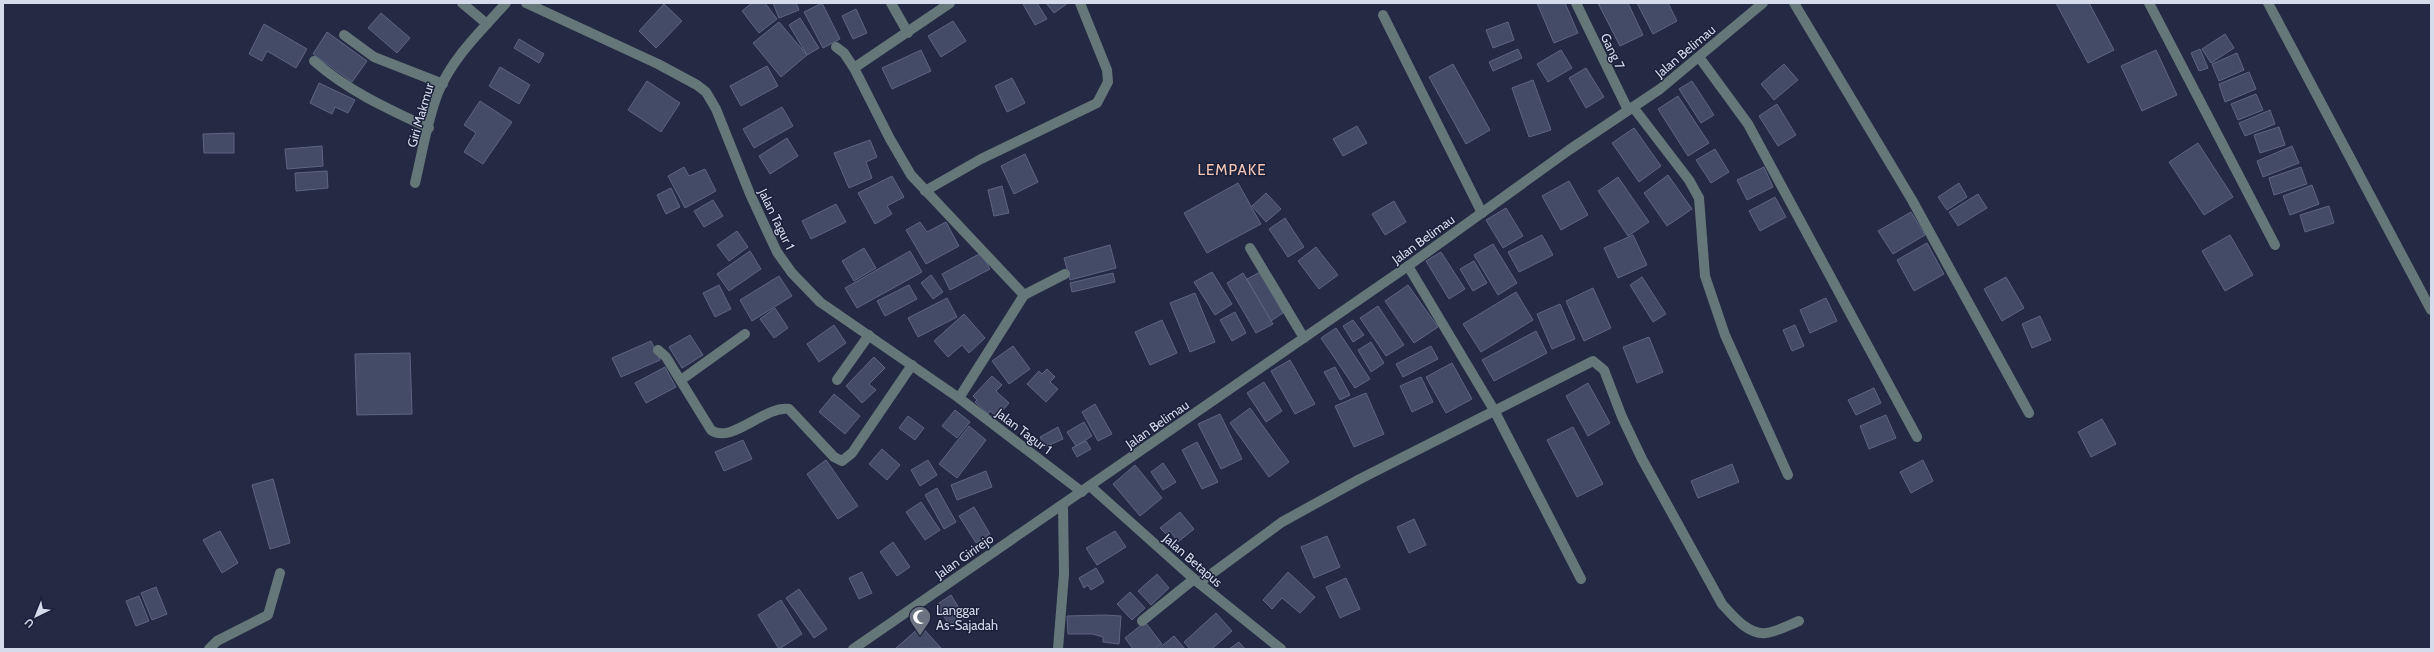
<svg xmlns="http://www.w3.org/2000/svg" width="2434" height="652" font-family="Cabin,sans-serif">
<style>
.building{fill:#444b67;stroke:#5d6583}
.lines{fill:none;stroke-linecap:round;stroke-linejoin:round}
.minor{stroke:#657778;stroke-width:10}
.labels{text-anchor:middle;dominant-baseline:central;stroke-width:3;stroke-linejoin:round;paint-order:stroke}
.street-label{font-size:13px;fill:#d6dbec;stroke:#1b203a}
.poi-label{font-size:13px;fill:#d6dbec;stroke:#1b203a;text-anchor:start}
.quarter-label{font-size:15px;letter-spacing:1px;fill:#f7c7b6;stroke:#1b203a}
</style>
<rect width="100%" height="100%" fill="#242a44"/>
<g class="building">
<path d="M752,3H765L777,19L759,33L742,11Z"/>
<path d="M773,3H796L799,10L779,18Z"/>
<path d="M822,3L840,39L823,48L804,12Z"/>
<path d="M1025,3H1037L1047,19L1035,25L1023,4Z"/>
<path d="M1046,3H1068L1054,13Z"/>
<path d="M1537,3H1565L1578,33L1554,43Z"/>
<path d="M1598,3H1628L1643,35L1620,46Z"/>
<path d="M1637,3H1668L1677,21L1653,34Z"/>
<path d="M2056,3H2089L2114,50L2088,63Z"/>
<path d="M664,4L682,21L656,48L639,31Z"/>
<path d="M856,9L867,33L853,39L842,16Z"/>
<path d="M381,13L410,38L397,53L368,28Z"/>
<path d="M800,18L819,48L807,55L789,25Z"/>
<path d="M953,21L966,41L941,57L928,36Z"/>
<path d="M779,22L807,55L781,77L753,43Z"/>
<path d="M1508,22L1514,40L1493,48L1486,30Z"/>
<path d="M264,24L307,49L296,68L267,51L262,61L249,54Z"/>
<path d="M327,32L367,61L352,82L313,54Z"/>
<path d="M2225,34L2234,48L2211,63L2202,49Z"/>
<path d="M519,39L544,54L539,63L514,48Z"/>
<path d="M1518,49L1522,58L1493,71L1489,62Z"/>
<path d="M2200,49L2208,68L2199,71L2191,53Z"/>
<path d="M921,50L931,71L892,89L882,68Z"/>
<path d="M1561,50L1572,68L1548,82L1537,64Z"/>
<path d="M2156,50L2177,95L2142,111L2121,66Z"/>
<path d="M2237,53L2244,70L2219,81L2212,64Z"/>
<path d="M1453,64L1490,130L1466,144L1429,77Z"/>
<path d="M1784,64L1798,80L1774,100L1761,84Z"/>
<path d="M767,66L778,86L741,106L730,86Z"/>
<path d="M500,67L530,85L519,104L489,86Z"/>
<path d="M1586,68L1604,97L1586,108L1569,78Z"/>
<path d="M2249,72L2256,89L2225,102L2219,84Z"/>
<path d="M1012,78L1025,103L1007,112L995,86Z"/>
<path d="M1533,80L1551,130L1529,137L1512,88Z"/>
<path d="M647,81L680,103L661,132L628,110Z"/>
<path d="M1692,81L1714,115L1701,123L1679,89Z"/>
<path d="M319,83L355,100L348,113L335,107L332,114L310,103Z"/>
<path d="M2256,94L2263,110L2238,120L2231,104Z"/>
<path d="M1678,96L1709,143L1688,156L1658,109Z"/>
<path d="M480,101L512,122L483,164L464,152L476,133L464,125Z"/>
<path d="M1777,104L1796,135L1778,146L1759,116Z"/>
<path d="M782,107L793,126L754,148L743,129Z"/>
<path d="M2270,110L2275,124L2245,136L2239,123Z"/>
<path d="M1357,126L1367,143L1343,156L1333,139Z"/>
<path d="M2279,127L2285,145L2260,153L2254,135Z"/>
<path d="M1634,128L1661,166L1639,182L1612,143Z"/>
<path d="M234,133V153H204L203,134Z"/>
<path d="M787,138L798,156L770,174L759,156Z"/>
<path d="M870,140L877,157L866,162L872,178L849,188L834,153Z"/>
<path d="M2198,143L2233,197L2204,215L2169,162Z"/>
<path d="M322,146L323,166L287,169L285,149Z"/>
<path d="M2292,146L2299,163L2263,177L2257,161Z"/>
<path d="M1715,149L1729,172L1711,183L1696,160Z"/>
<path d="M1025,154L1038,182L1014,194L1001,166Z"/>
<path d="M684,167L689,176L705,169L716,191L685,208L668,176Z"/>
<path d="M1764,167L1773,187L1747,200L1737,180Z"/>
<path d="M2301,167L2307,184L2274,195L2269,178Z"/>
<path d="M327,171L328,188L296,191L295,173Z"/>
<path d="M1668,175L1692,209L1667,226L1644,193Z"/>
<path d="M892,176L904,197L887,206L892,214L875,224L858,193Z"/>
<path d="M1618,177L1649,222L1628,236L1598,191Z"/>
<path d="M1569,181L1588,215L1561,230L1542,196Z"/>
<path d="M1238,183L1261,224L1207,253L1184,213Z"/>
<path d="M1959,183L1967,197L1947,210L1938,197Z"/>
<path d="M2312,185L2319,204L2290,215L2283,196Z"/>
<path d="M1002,186L1009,213L994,216L988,190Z"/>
<path d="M671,188L680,207L666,214L657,195Z"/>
<path d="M1266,193L1281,209L1266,222L1252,206Z"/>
<path d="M1978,194L1987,208L1958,226L1949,212Z"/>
<path d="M1775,197L1786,217L1760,231L1749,211Z"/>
<path d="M713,200L723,216L704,227L694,211Z"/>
<path d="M1394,201L1406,222L1385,235L1372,214Z"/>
<path d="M836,204L846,222L811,239L802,221Z"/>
<path d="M2329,206L2334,223L2305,232L2300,215Z"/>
<path d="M1506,208L1523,236L1503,248L1486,220Z"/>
<path d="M1911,212L1925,235L1893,254L1878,231Z"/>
<path d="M1285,218L1304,247L1288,257L1269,229Z"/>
<path d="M920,222L927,232L946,222L959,246L926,264L906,230Z"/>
<path d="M737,231L748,247L729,261L717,245Z"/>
<path d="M1542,235L1553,255L1519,272L1508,252Z"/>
<path d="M1633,235L1647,265L1618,278L1604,248Z"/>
<path d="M2230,235L2253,275L2225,291L2202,251Z"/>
<path d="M1927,243L1944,274L1914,291L1897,260Z"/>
<path d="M1493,244L1517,283L1498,295L1474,255Z"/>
<path d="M1110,245L1116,268L1070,280L1064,258Z"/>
<path d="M1316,247L1338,275L1319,289L1298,261Z"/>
<path d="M864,248L876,268L854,281L842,261Z"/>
<path d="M750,251L761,269L729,291L717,274Z"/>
<path d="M910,251L922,272L857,308L845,288Z"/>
<path d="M1441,252L1465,289L1449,299L1426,261Z"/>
<path d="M981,253L990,269L950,290L942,274Z"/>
<path d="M1474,261L1487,283L1473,291L1460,269Z"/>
<path d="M1212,272L1232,304L1215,315L1194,282Z"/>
<path d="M1260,272L1283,313L1271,321L1247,279Z"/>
<path d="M1113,273L1115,282L1072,292L1070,283Z"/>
<path d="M1243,273L1273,324L1256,333L1227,283Z"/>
<path d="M931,275L943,292L933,299L921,283Z"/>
<path d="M779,276L792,296L752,321L740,300Z"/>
<path d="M1642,277L1666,314L1653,322L1630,285Z"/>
<path d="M2006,277L2024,308L2002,321L1984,289Z"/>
<path d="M719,285L731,309L715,317L703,293Z"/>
<path d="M909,285L917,299L885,316L877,301Z"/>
<path d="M1408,285L1438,327L1414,343L1385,301Z"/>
<path d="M1593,288L1611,328L1584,341L1566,301Z"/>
<path d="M1516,292L1533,320L1481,352L1463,324Z"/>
<path d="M1195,293L1215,342L1190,352L1170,303Z"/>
<path d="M947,298L957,317L918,337L908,318Z"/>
<path d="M1826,298L1837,321L1810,333L1800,310Z"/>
<path d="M1560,304L1575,339L1552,349L1537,314Z"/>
<path d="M1378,306L1404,345L1386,356L1360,318Z"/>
<path d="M775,308L788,328L774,338L760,319Z"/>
<path d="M1235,312L1246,333L1232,341L1220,320Z"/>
<path d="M964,314L985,338L969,353L962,345L948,357L934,341Z"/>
<path d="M2040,316L2051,340L2032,348L2022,324Z"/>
<path d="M1162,320L1177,353L1150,365L1135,332Z"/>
<path d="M1353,320L1364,335L1353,342L1343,326Z"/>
<path d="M834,325L846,343L819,362L807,344Z"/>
<path d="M1795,325L1804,346L1792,351L1783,330Z"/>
<path d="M1336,328L1370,379L1355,388L1321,338Z"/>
<path d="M1536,331L1547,353L1494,381L1482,360Z"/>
<path d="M690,335L703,355L682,368L669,347Z"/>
<path d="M1649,337L1663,372L1637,383L1623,347Z"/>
<path d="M651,341L660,360L621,377L612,358Z"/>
<path d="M1371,342L1384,363L1371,372L1358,350Z"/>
<path d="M1013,346L1030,369L1009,384L992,361Z"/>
<path d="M1431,346L1438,359L1403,377L1396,364Z"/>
<path d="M410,353L412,414L357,415L355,354Z"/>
<path d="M874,357L885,368L869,384L876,390L862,403L846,386Z"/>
<path d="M1290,360L1315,404L1295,414L1271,371Z"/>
<path d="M1452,363L1472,399L1446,413L1426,377Z"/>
<path d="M665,367L676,387L646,403L635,383Z"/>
<path d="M1335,367L1350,395L1340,400L1324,372Z"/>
<path d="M1047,369L1055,377L1050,382L1058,389L1046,402L1027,384L1039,371L1042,374Z"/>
<path d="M992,376L1002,385L996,391L1009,403L997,417L990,411L988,414L975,402L977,400L973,396Z"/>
<path d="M1421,377L1433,402L1412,412L1400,386Z"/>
<path d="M1264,382L1282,411L1266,422L1247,393Z"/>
<path d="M1588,383L1610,423L1588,436L1566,396Z"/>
<path d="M1874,388L1881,403L1856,415L1848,400Z"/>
<path d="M1366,393L1384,434L1354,447L1335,406Z"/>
<path d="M834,394L860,416L845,434L819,412Z"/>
<path d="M1095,404L1112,434L1098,441L1082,412Z"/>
<path d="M1250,408L1289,462L1269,477L1230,423Z"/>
<path d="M955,410L970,422L957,438L942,426Z"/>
<path d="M1220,414L1242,459L1221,469L1198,424Z"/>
<path d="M1886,415L1896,438L1869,449L1860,426Z"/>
<path d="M908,416L924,428L915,440L899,428Z"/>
<path d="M2102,419L2116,444L2091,457L2078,432Z"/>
<path d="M1084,422L1092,436L1076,446L1067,432Z"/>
<path d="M969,426L986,440L957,478L939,464Z"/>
<path d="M1058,427L1063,439L1045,447L1040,437Z"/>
<path d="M1573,427L1603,484L1577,497L1547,440Z"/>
<path d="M743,440L752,459L724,471L715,452Z"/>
<path d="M1086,441L1091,449L1077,457L1072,448Z"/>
<path d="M1197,442L1218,482L1202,489L1182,450Z"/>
<path d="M882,449L900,465L887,480L869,464Z"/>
<path d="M826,460L858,506L838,519L807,474Z"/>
<path d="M928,460L937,475L920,486L911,470Z"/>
<path d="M1923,460L1933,481L1911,493L1900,472Z"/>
<path d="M1163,463L1176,482L1163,490L1151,472Z"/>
<path d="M1732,464L1739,482L1698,498L1691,481Z"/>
<path d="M1135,465L1162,498L1140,516L1113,484Z"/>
<path d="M986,471L992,487L957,500L951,485Z"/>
<path d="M273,479L290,543L270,549L252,485Z"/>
<path d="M937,488L956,522L944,529L925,495Z"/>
<path d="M921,502L940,530L925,540L906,512Z"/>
<path d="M974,507L990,534L976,543L959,516Z"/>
<path d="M1180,512L1194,529L1178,542L1170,531L1166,534L1160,528Z"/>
<path d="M1414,519L1426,545L1409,553L1397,527Z"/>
<path d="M220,531L238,563L222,573L203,540Z"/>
<path d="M1115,531L1126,547L1097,565L1086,548Z"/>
<path d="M1327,536L1340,567L1314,578L1301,547Z"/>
<path d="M893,542L910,567L897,576L880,552Z"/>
<path d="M1096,568L1104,582L1091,590L1088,585L1084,588L1079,578Z"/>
<path d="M862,572L872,593L859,599L849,578Z"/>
<path d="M1288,572L1315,597L1300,613L1282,598L1272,609L1263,600Z"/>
<path d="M1157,574L1169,588L1151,605L1138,591Z"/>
<path d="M1346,578L1360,609L1340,618L1326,587Z"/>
<path d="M156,587L167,614L152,620L141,593Z"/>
<path d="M799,589L827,629L814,638L786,598Z"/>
<path d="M1130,592L1145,608L1132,620L1117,604Z"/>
<path d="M951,595L965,618L951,627L936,605Z"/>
<path d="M139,596L149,621L136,626L126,601Z"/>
<path d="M781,600L802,634L779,649L758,615Z"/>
<path d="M1216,613L1232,631L1212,649H1190L1184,642Z"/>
<path d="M1105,615L1121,616L1119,644L1103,642V637L1093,634H1068L1067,616Z"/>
<path d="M1145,622L1162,644L1155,649H1133L1125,638Z"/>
<path d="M921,626L941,648L895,649Z"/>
<path d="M1174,636L1185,649H1158Z"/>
<path d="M1239,642L1245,649H1229Z"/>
</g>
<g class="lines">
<g class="minor">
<path d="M462,3L487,24"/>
<path d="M526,3L658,64L697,85L706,92L716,109L750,194L777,252L792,273L820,302L959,398L1082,492"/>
<path d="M891,3L908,33"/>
<path d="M950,3L854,68L890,139L911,175L1024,295"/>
<path d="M1576,3L1628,110"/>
<path d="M1794,3L1912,200L2029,413"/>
<path d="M2149,3L2275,245"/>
<path d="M2268,3L2431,310"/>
<path d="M1383,15L1482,213"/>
<path d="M344,35L374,57L443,84"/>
<path d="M836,47L844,53L854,68"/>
<path d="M1699,57L1748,124L1917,437"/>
<path d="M314,61C350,92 386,108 429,128"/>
<path d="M1633,107L1689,180L1699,198L1705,276L1725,335L1788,475"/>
<path d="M415,183C422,154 427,121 438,93C452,58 481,31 506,3"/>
<path d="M925,191L981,159L1097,103L1108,82L1107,70L1080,3"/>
<path d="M1250,248L1304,338"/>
<path d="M1408,266L1494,410L1581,579"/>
<path d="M658,350L666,357L711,430C731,445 765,405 789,409L834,457L842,461L852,453L912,365"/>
<path d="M681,380L745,334"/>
<path d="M837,380L869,335"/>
<path d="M959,398L1024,295L1065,274"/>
<path d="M1090,486L1194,579L1281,649"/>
<path d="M1199,583L1282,522L1360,479L1593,361L1604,370L1622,417L1642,459L1722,604C1732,615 1748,635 1766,633C1776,632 1789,625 1799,621"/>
<path d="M1142,621L1194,579"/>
<path d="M209,649L217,641L268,615L280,573"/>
<path d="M853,649L1408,266L1569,150L1660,89L1763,3"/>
<path d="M1058,649L1064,574L1063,505"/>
</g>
</g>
<defs>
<g id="mosque-pin" transform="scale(1.15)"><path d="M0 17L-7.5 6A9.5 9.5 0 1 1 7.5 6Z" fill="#6b7280" stroke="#1b203a"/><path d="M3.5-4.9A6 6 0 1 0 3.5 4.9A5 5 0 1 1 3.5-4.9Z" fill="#fff"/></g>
</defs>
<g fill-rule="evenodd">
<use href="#mosque-pin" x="920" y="617"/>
</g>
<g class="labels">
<g class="street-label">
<text transform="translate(1613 51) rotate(64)">Gang 7</text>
<text transform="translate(1685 51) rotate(-40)">Jalan Belimau</text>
<text transform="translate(420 115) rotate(-74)">Giri Makmur</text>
<text transform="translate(777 219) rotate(64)">Jalan Tagur 1</text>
<text transform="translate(1423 239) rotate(-36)">Jalan Belimau</text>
<text transform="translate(1157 424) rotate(-35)">Jalan Belimau</text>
<text transform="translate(1024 431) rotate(37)">Jalan Tagur 1</text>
<text transform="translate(964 556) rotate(-35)">Jalan Girirejo</text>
<text transform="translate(1193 560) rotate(41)">Jalan Betapus</text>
</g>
<g class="poi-label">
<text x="936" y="610">Langgar<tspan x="936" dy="15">As-Sajadah</tspan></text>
</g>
<g class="quarter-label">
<text x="1232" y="170">LEMPAKE</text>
</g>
</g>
<rect width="2434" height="652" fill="none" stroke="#d6dbec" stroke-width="8"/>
<g transform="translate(36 616) rotate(223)" stroke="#1b203a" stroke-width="3" paint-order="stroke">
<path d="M0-3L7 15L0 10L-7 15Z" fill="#d6dbec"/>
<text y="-6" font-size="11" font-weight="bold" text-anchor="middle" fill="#d6dbec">U</text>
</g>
</svg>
